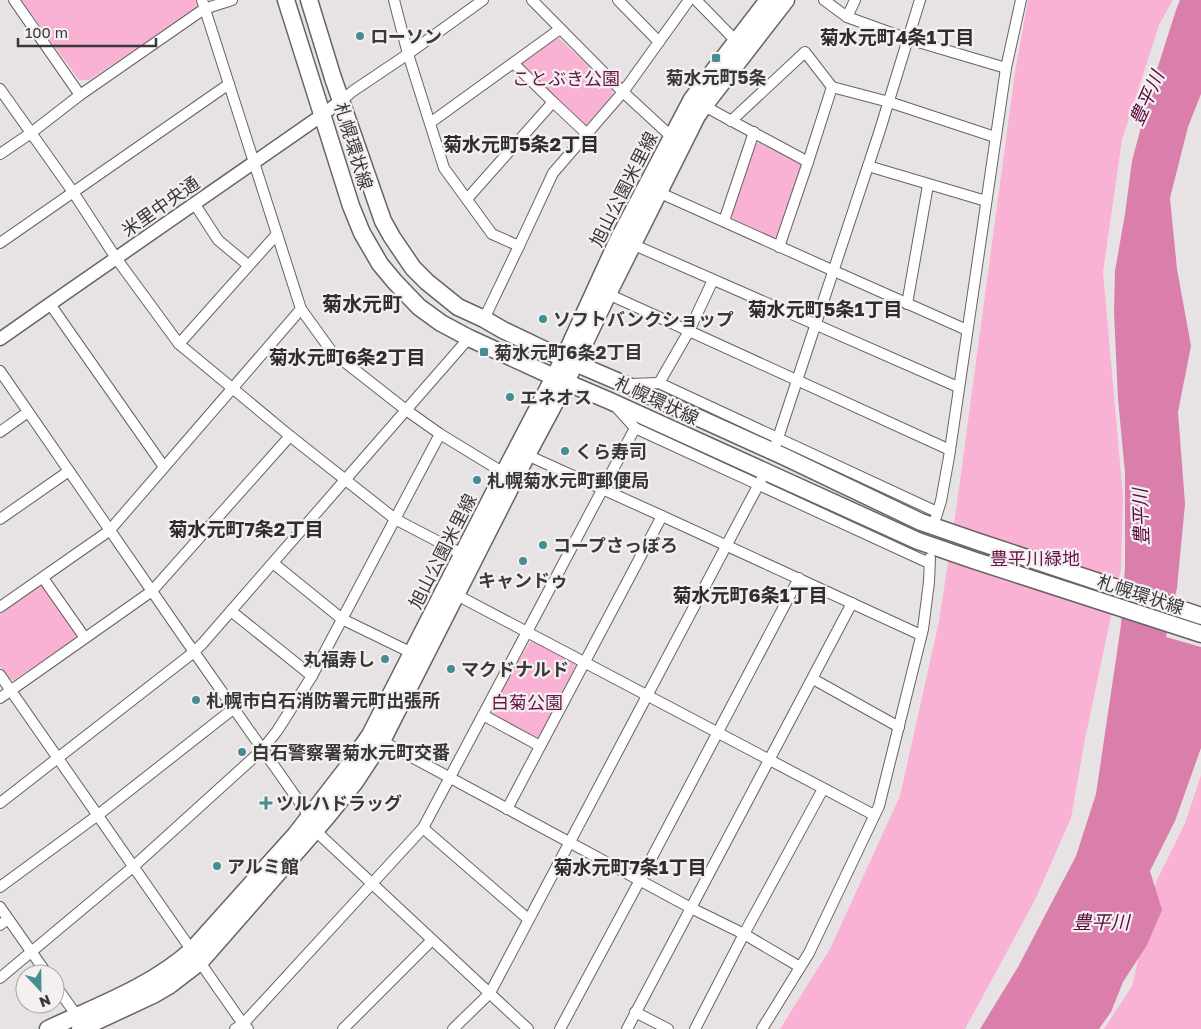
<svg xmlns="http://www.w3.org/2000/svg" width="1201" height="1029" font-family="'Golos Text','Noto Sans JP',sans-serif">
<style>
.green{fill:#fab2d4}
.water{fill:#da7fac}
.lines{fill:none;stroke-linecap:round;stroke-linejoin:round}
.minor-casing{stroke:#676365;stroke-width:12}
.tertiary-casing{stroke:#676365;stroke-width:15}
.primary-casing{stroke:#676365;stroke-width:19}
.minor{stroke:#fff;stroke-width:10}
.tertiary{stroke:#fff;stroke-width:12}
.primary{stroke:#fff;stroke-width:16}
.poi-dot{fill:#458d91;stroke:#f4f0f2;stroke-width:2}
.labels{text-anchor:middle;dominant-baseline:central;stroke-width:4.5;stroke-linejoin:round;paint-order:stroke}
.poi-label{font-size:18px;font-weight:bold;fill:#393838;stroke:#f4f0f2;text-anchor:start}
.park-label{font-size:18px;fill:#661544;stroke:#f4f0f2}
.street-label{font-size:18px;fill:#393838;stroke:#f4f0f2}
.neighbourhood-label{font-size:19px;font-weight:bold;fill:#2f2c2d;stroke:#f4f0f2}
.water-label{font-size:19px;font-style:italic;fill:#5b073a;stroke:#f4f0f2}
.quarter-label{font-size:20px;font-weight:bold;fill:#2f2c2d;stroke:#f4f0f2}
</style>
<rect width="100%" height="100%" fill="#e7e3e5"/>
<g class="green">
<path d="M21,0H196L198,7L89,80H79Z"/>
<path d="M1028,0H1173L1159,25L1122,140L1103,272L1123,496L1121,569L1085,739L1071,818L1035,900L965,1029H780L830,949L900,796L939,621L957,503L1015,72Z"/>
<path d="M559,38L612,89L613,94L585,126L521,67V62L556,39Z"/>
<path d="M759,143L798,161L801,166L778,236L774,238L733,219L731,214L756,144Z"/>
<path d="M39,586L43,587L76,635L75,639L14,680L9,679L0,666V614Z"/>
<path d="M534,640L575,662L576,666L539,737L536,738L493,715L491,710L529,643Z"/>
<path d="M1201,775V1029H1104L1132,986L1156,882L1185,823Z"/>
</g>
<path class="water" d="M1180,0H1201V94L1188,127L1170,198L1177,269L1191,346L1178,412L1185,504L1177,588L1166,637L1201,647V748L1175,821L1150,871L1162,910L1147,945L1123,982L1111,1012L1099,1029H980L1018,967L1076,856L1096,794L1121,625L1125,567V473L1118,399L1114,312L1115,271L1125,214L1132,161L1153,82L1176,10Z"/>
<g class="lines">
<g class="minor-casing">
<g id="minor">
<path d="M14,0L80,95"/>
<path d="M202,0L301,309L332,352L406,410L440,434L504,473"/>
<path d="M394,0L408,54L444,168L492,234L519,246"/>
<path d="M532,0L623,92L675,140"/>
<path d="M618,0L659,42"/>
<path d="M696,0L736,41"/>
<path d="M824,0L847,17L908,39L1006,68"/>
<path d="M847,17L855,0"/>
<path d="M0,89L73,192L116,258L179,344L290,436L395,519L462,554"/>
<path d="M341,101L353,91L408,54L483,0"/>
<path d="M553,102L587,134"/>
<path d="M701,104C736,124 772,142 808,162"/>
<path d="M731,121L805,52L832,87"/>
<path d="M430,123L560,29"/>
<path d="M0,154L31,133L80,95L204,9L232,0"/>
<path d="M868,166L986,201"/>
<path d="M658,192L834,271L967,330"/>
<path d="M467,199L553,102L513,63"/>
<path d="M194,203L218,240L248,265"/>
<path d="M724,221L754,132"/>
<path d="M0,243L229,84"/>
<path d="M632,244L958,387"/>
<path d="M779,247L808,162L832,87L889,102L995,137"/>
<path d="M608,294L950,450"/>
<path d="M50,304L164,467"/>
<path d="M907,304L928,185"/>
<path d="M484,319L519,246L553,173L623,92L689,0"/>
<path d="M179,344L277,234"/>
<path d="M0,371L185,639L303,807L321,836L528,1029"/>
<path d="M659,383L689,331L713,280"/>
<path d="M630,384L659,383L937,512"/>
<path d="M616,407L635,428L929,563"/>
<path d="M0,432L28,412"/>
<path d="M776,444L879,133L920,0"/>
<path d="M527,455L662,516L921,635"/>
<path d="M936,517L941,501L949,457L1006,68L1021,0"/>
<path d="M0,519L69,471"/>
<path d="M273,563L342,619L412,653"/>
<path d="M43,578L85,638"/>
<path d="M453,593L874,815"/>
<path d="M0,607L109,531L301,309"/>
<path d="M231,611L312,676"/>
<path d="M0,675L243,1024L248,1029"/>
<path d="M813,679L899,727"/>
<path d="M0,698L152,591L290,436"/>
<path d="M483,715L540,746"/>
<path d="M382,741L691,908L744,934L800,967"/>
<path d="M0,803L194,652L203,643L345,480L469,338"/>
<path d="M507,809L662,516"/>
<path d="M423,828L528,919"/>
<path d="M0,887L98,815L233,709"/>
<path d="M0,907L47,974"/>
<path d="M0,925L8,919"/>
<path d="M0,978L134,866L262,750L277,731L312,676L440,434"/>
<path d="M55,985L77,1016"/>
<path d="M635,1012L668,1029"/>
<path d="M235,1029L243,1024L423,828L635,428"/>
<path d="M343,1029L432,940"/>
<path d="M453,1029L490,993L761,480"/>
<path d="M560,1029L640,880L799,578"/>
<path d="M627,1029L852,603"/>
<path d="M695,1029L744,934L823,789"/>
<path d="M762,1029L809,953L879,806L923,629L929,582L930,558"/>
</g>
</g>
<g class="tertiary-casing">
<path id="tertiary" d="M0,339L50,304L315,120L341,101"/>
</g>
<g class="primary-casing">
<g id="primary">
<path d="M286,0L351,206L362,233L380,264L395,282L419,307L441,323L469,338L554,377L610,401L918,541L973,560L1201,634"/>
<path d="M309,0L333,78L383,221L392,237L413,268L427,282L458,307L484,319L503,330L547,351L624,384L785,457L921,522L976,541L1201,616"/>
<path d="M48,1029C97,1006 151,987 192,950L296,834L347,768L370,735L504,473L564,358L617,242L692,99L768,0"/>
<path d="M80,1029L153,995L170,985L200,962L326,818L355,782L382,741L527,455L566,382L608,294L697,116L704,106L786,0"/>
</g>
</g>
<use href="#minor" class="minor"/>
<use href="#tertiary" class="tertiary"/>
<use href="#primary" class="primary"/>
</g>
<g class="poi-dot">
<circle cx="360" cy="36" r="5"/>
<rect x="711" y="53" width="10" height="10" rx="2.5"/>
<circle cx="543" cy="319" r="5"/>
<rect x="479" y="347" width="10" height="10" rx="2.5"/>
<circle cx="510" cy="397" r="5"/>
<circle cx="565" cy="451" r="5"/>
<circle cx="477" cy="480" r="5"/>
<circle cx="543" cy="545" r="5"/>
<circle cx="523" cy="561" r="5"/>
<circle cx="385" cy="659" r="5"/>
<circle cx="451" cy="669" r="5"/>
<circle cx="196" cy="700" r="5"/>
<circle cx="242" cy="752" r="5"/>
<path d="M263.5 795.5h5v5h5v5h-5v5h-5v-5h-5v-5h5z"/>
<circle cx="217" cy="866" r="5"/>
</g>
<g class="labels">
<g class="poi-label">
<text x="370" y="36">ローソン</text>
<text x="716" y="77" text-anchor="middle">菊水元町5条</text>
<text x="553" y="319">ソフトバンクショップ</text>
<text x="494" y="352">菊水元町6条2丁目</text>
<text x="520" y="397">エネオス</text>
<text x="575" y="451">くら寿司</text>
<text x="487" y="480">札幌菊水元町郵便局</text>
<text x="553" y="545">コープさっぽろ</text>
<text x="523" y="580" text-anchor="middle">キャンドゥ</text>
<text x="375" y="659" text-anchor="end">丸福寿し</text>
<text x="461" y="669">マクドナルド</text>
<text x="206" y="700">札幌市白石消防署元町出張所</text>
<text x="252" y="752">白石警察署菊水元町交番</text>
<text x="276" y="803">ツルハドラッグ</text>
<text x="227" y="866">アルミ館</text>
</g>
<g class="park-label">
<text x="566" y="78">ことぶき公園</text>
<text x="1035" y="558">豊平川緑地</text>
<text x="527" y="702">白菊公園</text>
</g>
<g class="street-label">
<text transform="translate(354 146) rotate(73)">札幌環状線</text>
<text transform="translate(623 189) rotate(-63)">旭山公園米里線</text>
<text transform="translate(160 206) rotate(-35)">米里中央通</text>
<text transform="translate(657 400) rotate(25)">札幌環状線</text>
<text transform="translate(442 551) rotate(-63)">旭山公園米里線</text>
<text transform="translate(1141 594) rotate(18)">札幌環状線</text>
</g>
<g class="neighbourhood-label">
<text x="897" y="36">菊水元町4条1丁目</text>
<text x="521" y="143">菊水元町5条2丁目</text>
<text x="825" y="308">菊水元町5条1丁目</text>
<text x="347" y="356">菊水元町6条2丁目</text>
<text x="246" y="528">菊水元町7条2丁目</text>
<text x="750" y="594">菊水元町6条1丁目</text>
<text x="630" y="866">菊水元町7条1丁目</text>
</g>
<g class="water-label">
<text transform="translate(1146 98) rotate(-66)">豊平川</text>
<text transform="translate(1140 517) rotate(-92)">豊平川</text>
<text x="1101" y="921">豊平川</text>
</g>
<g class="quarter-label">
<text x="362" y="303">菊水元町</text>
</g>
</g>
<g transform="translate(40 989) rotate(158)"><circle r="24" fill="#f4f0f2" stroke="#a9a6a8"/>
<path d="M0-4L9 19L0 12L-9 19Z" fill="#458d91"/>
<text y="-8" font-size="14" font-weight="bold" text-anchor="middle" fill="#393838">N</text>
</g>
<path d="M18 38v8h138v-8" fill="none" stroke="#393838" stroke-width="2.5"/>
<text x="25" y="38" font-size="15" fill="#393838" stroke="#f4f0f2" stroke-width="4" paint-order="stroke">100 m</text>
</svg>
